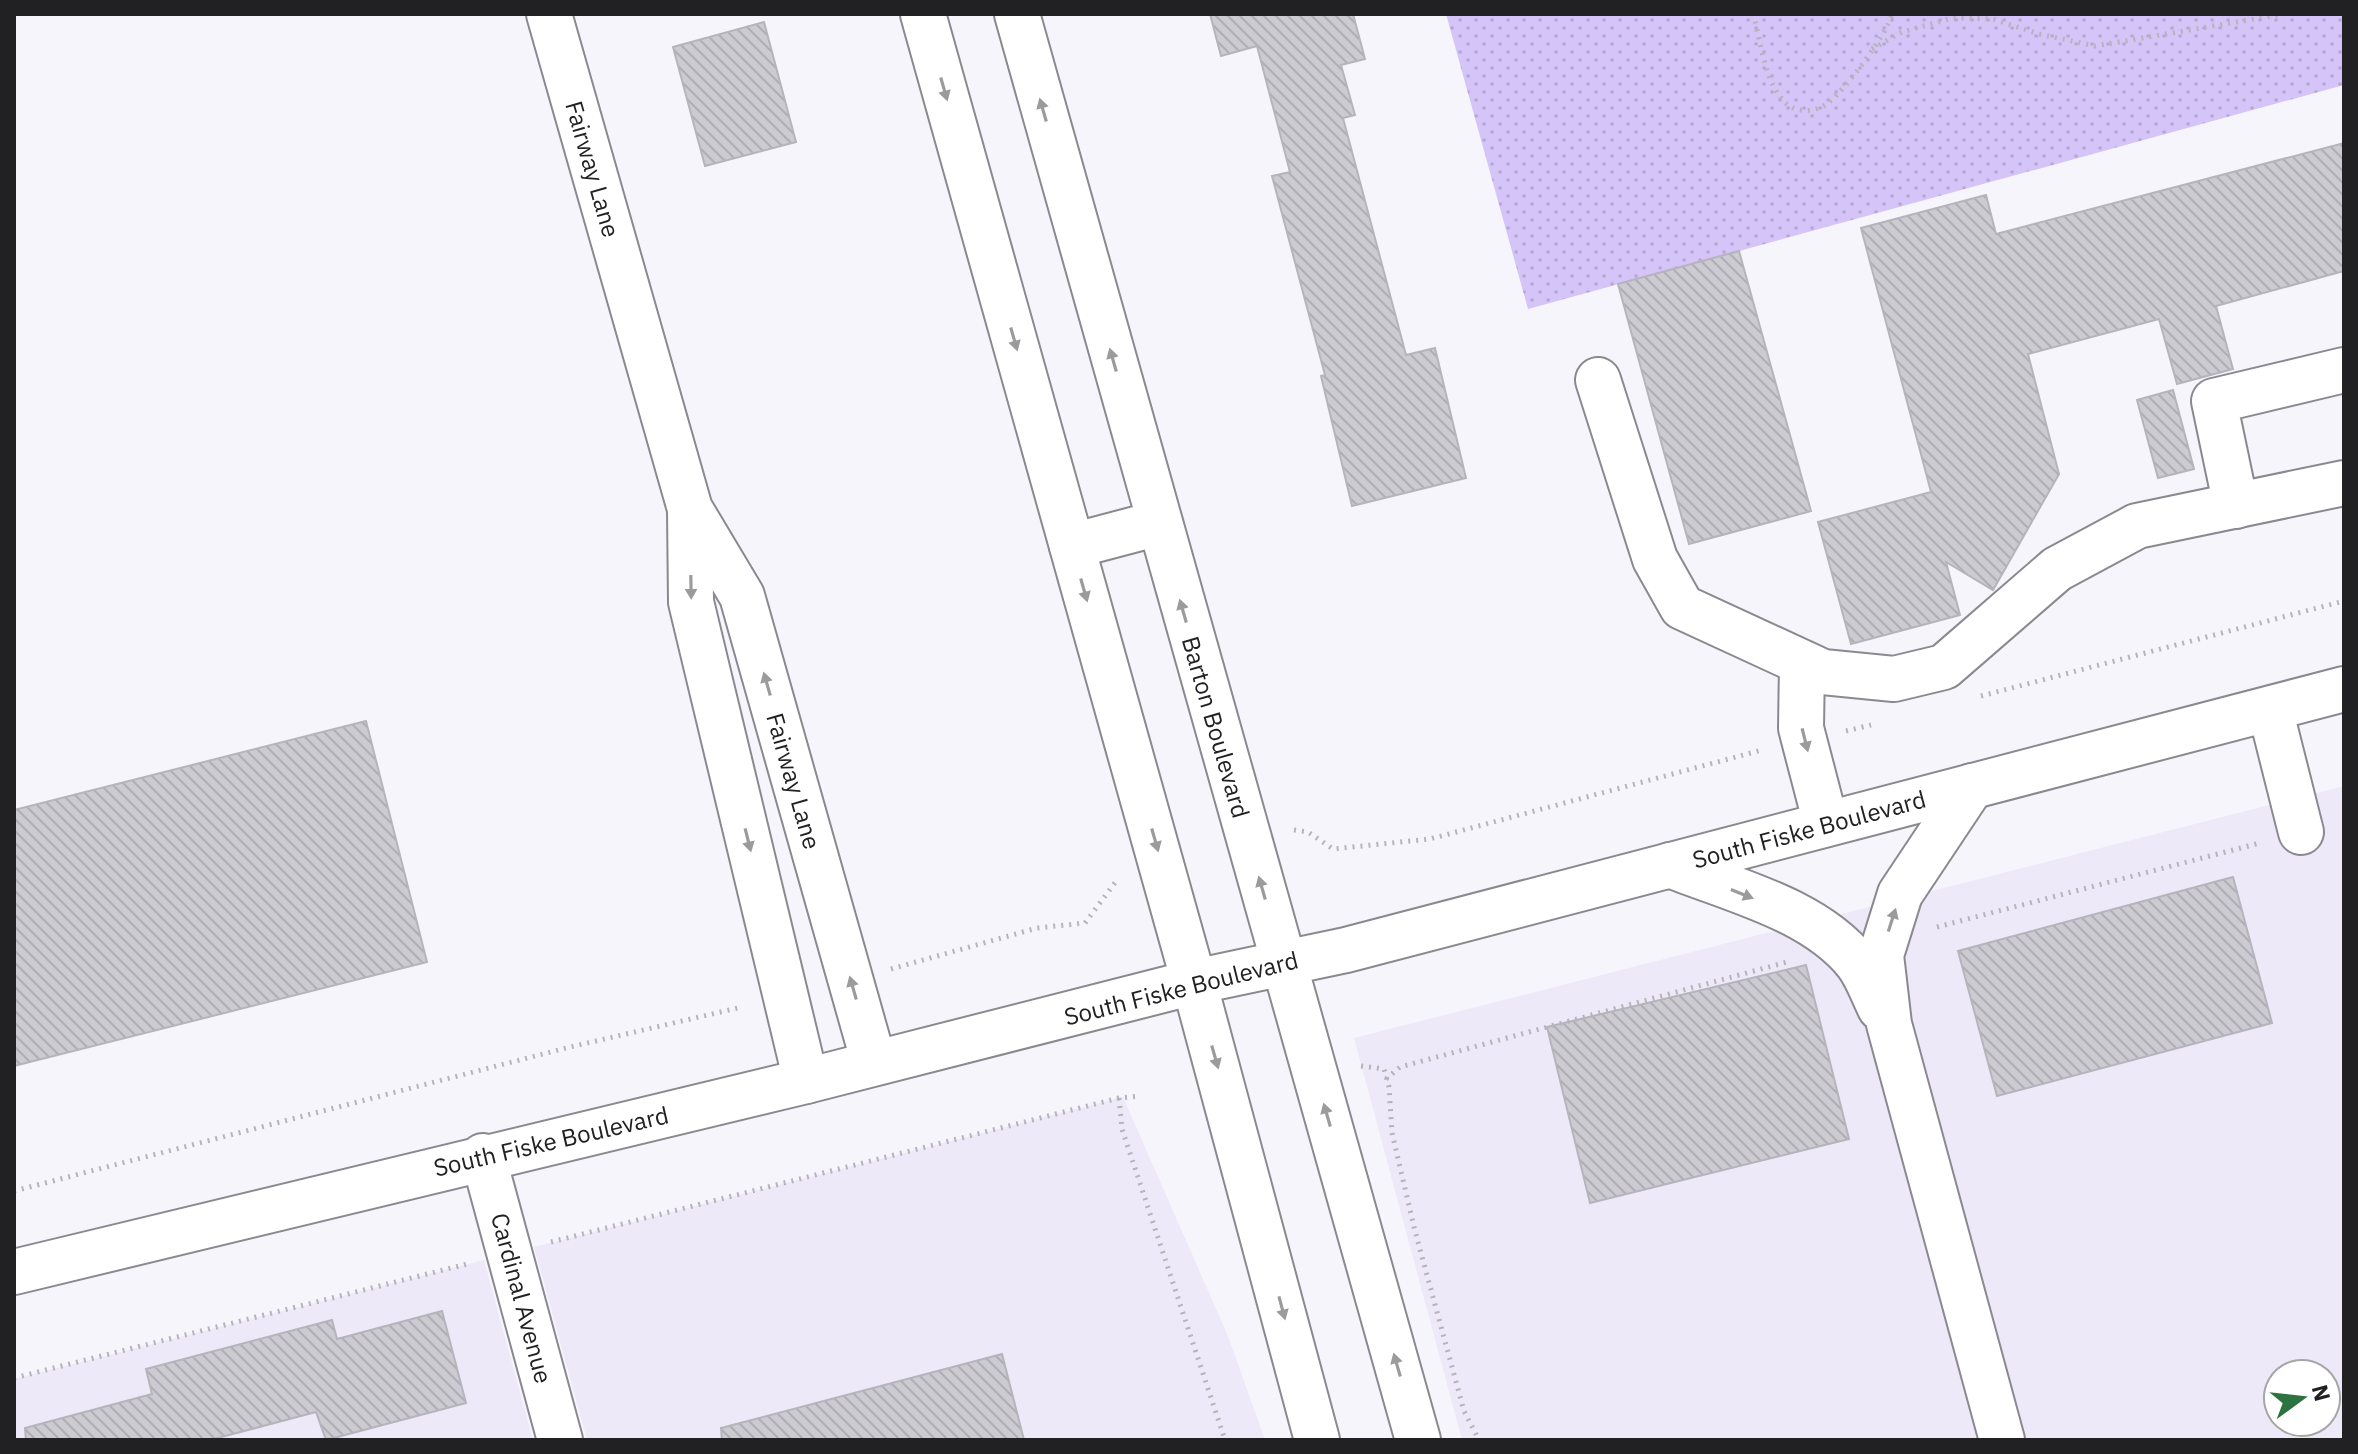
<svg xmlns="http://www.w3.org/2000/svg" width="2358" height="1454" font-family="'IBM Plex Sans',sans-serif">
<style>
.built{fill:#ede9f8;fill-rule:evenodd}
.grass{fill:url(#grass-dots)}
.building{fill:url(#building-back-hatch);stroke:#b6b4bb;stroke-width:2}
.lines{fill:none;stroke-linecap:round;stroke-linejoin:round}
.minor-casing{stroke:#8b8990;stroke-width:48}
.major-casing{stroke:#8b8990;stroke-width:48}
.path{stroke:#b6b4ba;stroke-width:5;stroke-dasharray:2 6;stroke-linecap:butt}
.minor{stroke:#fff;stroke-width:44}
.major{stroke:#fff;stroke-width:44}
.oneway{fill:#9b9b9c}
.labels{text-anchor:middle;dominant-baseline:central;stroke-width:6;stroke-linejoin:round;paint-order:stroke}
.street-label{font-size:24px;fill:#212023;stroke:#fff}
</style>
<defs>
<pattern id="grass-dots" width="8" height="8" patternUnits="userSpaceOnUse" patternTransform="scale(2)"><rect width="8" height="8" fill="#d4c4f8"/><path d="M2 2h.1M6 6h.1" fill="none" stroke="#b6a8d4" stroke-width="1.8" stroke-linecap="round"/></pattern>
<pattern id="building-back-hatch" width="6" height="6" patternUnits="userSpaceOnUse" patternTransform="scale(2)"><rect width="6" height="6" fill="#cdcbd2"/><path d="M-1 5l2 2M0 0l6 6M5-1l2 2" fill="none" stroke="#b0aeb4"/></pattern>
</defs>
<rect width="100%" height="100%" fill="#f7f5fc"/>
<g class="built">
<path d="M2344,786V1440H1462L1354,1038ZM2278,1374H2326V1422H2278Z"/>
<path d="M1123,1097L1228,1336L1265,1440H587L534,1247Z"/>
<path d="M484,1260L533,1440H14V1379Z"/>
</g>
<path class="grass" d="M1446,14H2344V85L1528,309Z"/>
<g class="building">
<path d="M1210,14H1353L1365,59L1341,65L1355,115L1343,118L1406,355L1435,348L1466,478L1352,506L1321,376L1325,375L1272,176L1290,172L1257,46L1221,56Z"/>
<path d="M764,22L796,142L705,166L673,47Z"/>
<path d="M2344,143V271L2216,306L2233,369L2177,384L2159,319L2028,354L2059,474L1993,590L1946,562L1960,615L1851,644L1818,522L1931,492L1861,228L1986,195L1996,234Z"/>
<path d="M1739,251L1811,511L1689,544L1618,284Z"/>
<path d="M2173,390L2194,469L2158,478L2137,400Z"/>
<path d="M366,721L427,962L14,1066V810Z"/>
<path d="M2233,877L2272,1023L1997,1096L1958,951Z"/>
<path d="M1806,965L1849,1139L1590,1203L1547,1027Z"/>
<path d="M442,1311L466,1403L326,1440L316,1412L210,1440H26L25,1428L152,1394L146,1369L332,1320L337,1339Z"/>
<path d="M1002,1354L1024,1440H722L721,1428Z"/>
</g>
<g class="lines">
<g class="minor-casing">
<g id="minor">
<path d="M549,14L690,509L742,596L874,1063"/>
<path d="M923,14L1194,982"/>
<path d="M1017,14L1284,963"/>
<path d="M1598,380L1655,559L1682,607L1823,672L1894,679L1944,667L2057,569L2137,526L2344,483"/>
<path d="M2236,506L2214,401L2344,370"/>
<path d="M690,511L691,602L806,1081"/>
<path d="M1072,546L1159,523"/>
<path d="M1802,663L1801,728L1826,824"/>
<path d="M2270,709L2301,832"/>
<path d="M1972,786L1900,894L1881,955L1889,1024L2002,1440"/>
<path d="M1670,865C1732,890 1814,909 1857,963C1867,976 1873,994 1880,1008"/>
<path d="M483,1156L560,1440"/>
</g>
</g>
<g class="major-casing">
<g id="major">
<path d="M1284,963L1418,1440"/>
<path d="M1194,982L1317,1440"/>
<path d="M14,1272L806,1081L1194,982L1346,950L2344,689"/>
</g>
</g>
<g class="path">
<path d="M1753,14C1761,41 1765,87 1788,105C1799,113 1817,112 1828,103C1845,90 1887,34 1892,14"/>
<path d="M1872,49L1902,32L1953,18L1993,19L2039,34L2095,46L2284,14"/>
<path d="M1981,696L2344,601"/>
<path d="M1846,731L1871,725"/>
<path d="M1294,830L1308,832L1333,849L1430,839L1762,750"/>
<path d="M1937,927L2260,843"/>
<path d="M891,969L1037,928L1085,923L1117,880"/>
<path d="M1361,1066L1384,1069L1389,1087L1392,1133L1415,1231L1464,1411L1479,1440"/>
<path d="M1386,1079L1400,1067L1787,962"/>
<path d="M1119,1098L1122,1129L1225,1440"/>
<path d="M14,1191L566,1048L742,1007"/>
<path d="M551,1242L1119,1098L1141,1096"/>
<path d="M14,1378L467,1264"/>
</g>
<use href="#minor" class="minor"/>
<use href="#major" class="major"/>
</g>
<defs><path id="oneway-solid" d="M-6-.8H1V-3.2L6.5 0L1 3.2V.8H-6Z" transform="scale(2)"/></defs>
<g class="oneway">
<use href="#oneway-solid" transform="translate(944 89) rotate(74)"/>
<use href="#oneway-solid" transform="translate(1043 110) rotate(-106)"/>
<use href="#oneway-solid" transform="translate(1014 339) rotate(74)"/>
<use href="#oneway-solid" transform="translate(1113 360) rotate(-106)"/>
<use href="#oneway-solid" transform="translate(691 587) rotate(89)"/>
<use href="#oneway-solid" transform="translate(1084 590) rotate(74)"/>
<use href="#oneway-solid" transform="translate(1183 611) rotate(-106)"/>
<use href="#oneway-solid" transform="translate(767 684) rotate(-106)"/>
<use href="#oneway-solid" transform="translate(1805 740) rotate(76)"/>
<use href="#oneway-solid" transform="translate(748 840) rotate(76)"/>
<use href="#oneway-solid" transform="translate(1155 840) rotate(74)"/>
<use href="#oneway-solid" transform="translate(1262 888) rotate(-106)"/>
<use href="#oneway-solid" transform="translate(1742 894) rotate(22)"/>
<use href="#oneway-solid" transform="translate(1892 920) rotate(-72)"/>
<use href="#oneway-solid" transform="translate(853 988) rotate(-106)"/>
<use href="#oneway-solid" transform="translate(1215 1057) rotate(74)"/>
<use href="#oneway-solid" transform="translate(1327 1115) rotate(-106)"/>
<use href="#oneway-solid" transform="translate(1282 1308) rotate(75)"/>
<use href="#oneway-solid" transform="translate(1397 1365) rotate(-106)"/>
</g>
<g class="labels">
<g class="street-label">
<text transform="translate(593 169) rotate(74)">Fairway Lane</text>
<text transform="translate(1216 727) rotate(74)">Barton Boulevard</text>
<text transform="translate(794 781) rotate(74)">Fairway Lane</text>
<text transform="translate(1809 829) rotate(-15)">South Fiske Boulevard</text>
<text transform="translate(1181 988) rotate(-14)">South Fiske Boulevard</text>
<text transform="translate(551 1141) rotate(-13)">South Fiske Boulevard</text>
<text transform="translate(522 1298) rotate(75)">Cardinal Avenue</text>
</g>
</g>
<rect width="2358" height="1454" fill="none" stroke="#212023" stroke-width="32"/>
<g transform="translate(2302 1398) rotate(75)"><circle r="38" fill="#ffffff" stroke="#a6a6a7" stroke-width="2"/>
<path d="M0-6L14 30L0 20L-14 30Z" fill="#2d733f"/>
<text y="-12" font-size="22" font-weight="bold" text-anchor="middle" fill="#212023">N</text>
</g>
</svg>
